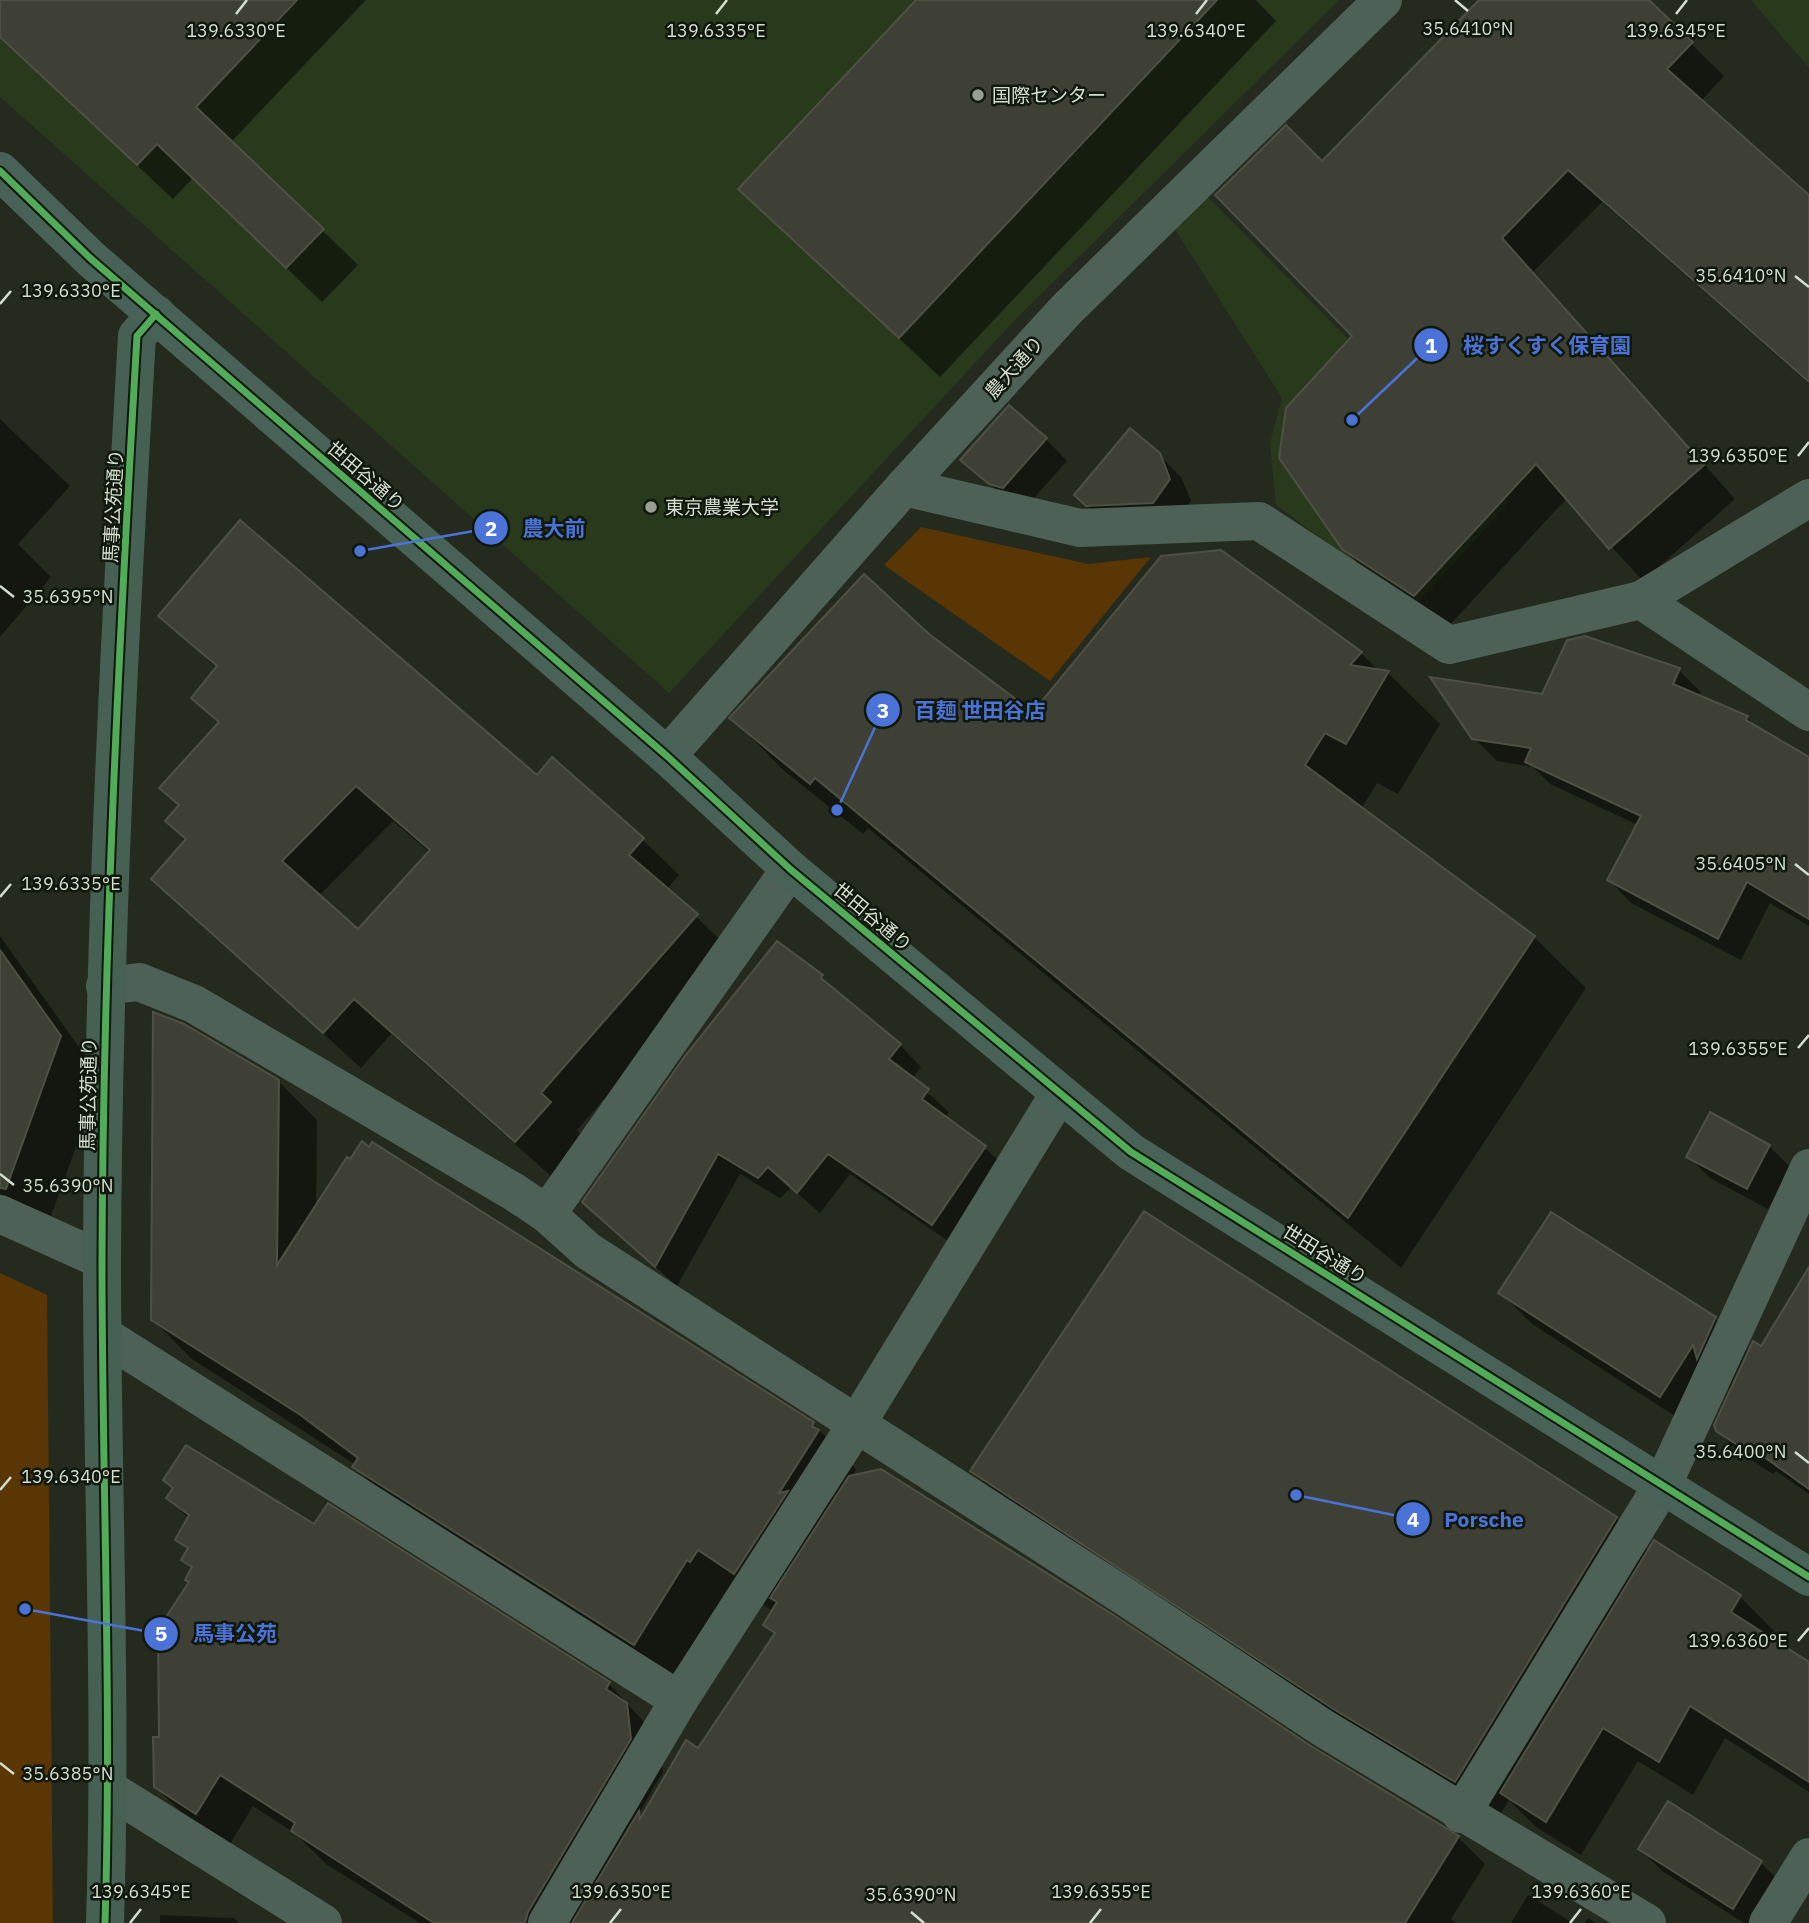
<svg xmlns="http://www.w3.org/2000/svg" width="1809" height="1923" font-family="'IBM Plex Sans','Noto Sans JP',sans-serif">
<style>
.built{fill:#28391c}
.green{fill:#593604}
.shadow{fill:#0007;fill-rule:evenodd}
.building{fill:#3e4035;stroke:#4e5044;stroke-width:2;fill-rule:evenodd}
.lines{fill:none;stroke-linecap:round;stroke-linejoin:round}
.street{stroke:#4d6157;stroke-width:38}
.secondary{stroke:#466054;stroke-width:38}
.primary{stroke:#486258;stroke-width:38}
.cycleway-casing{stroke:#10170c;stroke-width:11}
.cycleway{stroke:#51ab58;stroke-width:7}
.ticks{fill:none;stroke:#d4dece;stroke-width:2.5}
.poi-dot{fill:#969f90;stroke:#10170c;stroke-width:2.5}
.labels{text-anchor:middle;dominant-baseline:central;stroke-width:5;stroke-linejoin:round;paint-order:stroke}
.poi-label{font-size:19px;fill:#d4dece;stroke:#10170c;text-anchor:start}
.street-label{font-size:19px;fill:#d4dece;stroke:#10170c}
.ticks-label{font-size:18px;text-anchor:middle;fill:#d4dece;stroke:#10170c;stroke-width:5;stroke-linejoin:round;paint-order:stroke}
.leader{fill:none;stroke:#4b72d6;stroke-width:2.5}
.callout-dot{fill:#4b72d6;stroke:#10170c;stroke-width:2.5}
.mark-label{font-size:21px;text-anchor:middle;font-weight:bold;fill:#fff}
.callout-label{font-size:21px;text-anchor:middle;font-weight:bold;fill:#4b72d6;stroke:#10170c;stroke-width:5;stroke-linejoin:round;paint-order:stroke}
</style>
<rect width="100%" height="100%" fill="#242b1e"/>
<g class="built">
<path d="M0,0H1339L1013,322L669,693L0,97Z"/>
<path d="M1751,0H1809V68Z"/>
<path d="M1204,193L1509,502L1414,608L1276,505L1270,443L1282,398L1173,226Z"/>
</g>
<g class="green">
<path d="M921,527L1088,564L1151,557L1050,681L884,565Z"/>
<path d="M0,1273L47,1295L53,1923H0Z"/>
</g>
<g class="shadow">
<path d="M0,0H366L231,142L358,265L322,302L193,178L173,199L0,37Z"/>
<path d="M918,0H1256L1276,21L940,377L741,189Z"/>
<path d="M1481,0H1647L1724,76L1701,101L1809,198V384L1602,202L1533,272L1735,499L1643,581L1567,498L1447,628L1377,582L1343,548L1354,336L1322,163Z"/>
<path d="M0,419L70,486L18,544L51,577L0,637Z"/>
<path d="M1046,439L1067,461L1025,508L1012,505L963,459Z"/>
<path d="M1159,455L1181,477L1191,501L1174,524L1098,516L1076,495Z"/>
<path d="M160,615L537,778L642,839L679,875L667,889L733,952L577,1130L586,1140L552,1177L391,1034L361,1068L153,879L187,841L168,821L180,807L162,788L220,724L194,698L217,669ZM393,821L430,853L358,932L319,896Z"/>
<path d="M928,635L1034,714L1361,653L1379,671L1388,673L1440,724L1398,794L1377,783L1361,809L1534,937L1586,988L1401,1268L868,828L863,834L783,770L732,718Z"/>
<path d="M1679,670L1701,692L1699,697L1747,717L1758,729L1809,759V926L1770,903L1741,960L1631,903L1609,880L1638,825L1550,784L1533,767L1497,761L1474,738L1543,696Z"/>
<path d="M0,936L101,1078L51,1216L0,1194Z"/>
<path d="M777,943L822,977L900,1045L921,1067L912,1079L949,1112L945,1118L985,1148L1007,1169L954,1245L850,1174L820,1213L791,1188L780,1198L740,1174L677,1286L606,1223Z"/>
<path d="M278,1081L317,1120L316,1208L813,1424L851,1462L856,1470L852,1477L1458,1837L1485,1864L1451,1919L1456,1923H420L326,1864L296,1834L253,1806L229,1846L189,1820L156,1787L161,1739L193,1569L183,1559L189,1551L177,1539L189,1519L168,1498L174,1489L165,1480L314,1526L328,1506L609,1684L659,1738L663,1772L639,1813L643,1817L699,1751L775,1635L765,1625L773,1611L737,1587L673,1683L393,1505L355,1467L356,1465L192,1359L153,1320Z"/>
<path d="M1769,1146L1790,1167L1768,1209L1710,1178L1688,1156Z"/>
<path d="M1809,1275V1494L1776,1471L1773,1474L1740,1453L1717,1430L1761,1348Z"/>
<path d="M1501,1293L1715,1318L1747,1350L1729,1389L1722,1381L1692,1427L1532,1324Z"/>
<path d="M972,1471L1616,1518L1649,1551L1655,1543L1740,1597L1774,1631L1769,1639L1809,1671V1792L1725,1738L1693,1795L1638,1761L1581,1855L1536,1827L1509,1800L1496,1821L1013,1511Z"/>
<path d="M1640,1849L1761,1863L1782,1884L1759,1923H1744L1662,1871Z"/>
<path d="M1528,1895L1573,1923H1511Z"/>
<path d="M160,1915L234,1918L239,1923H160Z"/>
<path d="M1588,1918L1596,1923H1585Z"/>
</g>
<g class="building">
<path d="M0,0H297L196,107L324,229L286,268L157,144L137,165L0,37Z"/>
<path d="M916,0H1217L899,338L738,189Z"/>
<path d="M1479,0H1649L1693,42L1667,69L1809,195V382L1568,170L1502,238L1704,465L1609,549L1536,464L1414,596L1342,549L1279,458L1286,408L1352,336L1215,195L1286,125L1322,161Z"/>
<path d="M1009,405L1047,438L1003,488L989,484L960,460Z"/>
<path d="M1130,428L1160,453L1170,479L1153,503L1086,506L1074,495Z"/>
<path d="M240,520L537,775L552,757L644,838L629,855L698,914L541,1093L551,1102L515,1142L354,999L323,1033L151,879L186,839L165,821L179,805L159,788L219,722L191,698L217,666L158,616ZM356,786L430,850L358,929L282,861Z"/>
<path d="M1221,550L1362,652L1350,665L1389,671L1346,744L1325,733L1305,765L1535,936L1348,1218L815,778L810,784L729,718L864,574L929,634L1033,712L1161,556Z"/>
<path d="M1585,636L1680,668L1673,684L1748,716L1746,720L1809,757V919L1747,882L1718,939L1607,880L1641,816L1525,762L1531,748L1472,739L1430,677L1542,694L1567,640Z"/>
<path d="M777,941L823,975L821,978L901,1044L889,1059L929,1089L922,1099L986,1146L932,1225L828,1154L797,1193L768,1167L758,1178L718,1154L655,1267L582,1202L685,1056Z"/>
<path d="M0,950L61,1036L6,1189L0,1188Z"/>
<path d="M153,1012L184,1024L279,1080L277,1265L347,1157L350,1159L362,1141L369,1147L372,1142L814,1422L812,1426L819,1430L779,1493L788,1491L734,1574L698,1550L690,1562L687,1560L634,1645L352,1467L358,1458L299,1414L151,1320Z"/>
<path d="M1710,1112L1770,1145L1747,1189L1686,1157Z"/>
<path d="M1144,1211L1617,1517L1455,1782L1335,1710L970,1471Z"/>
<path d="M1551,1212L1716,1317L1697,1359L1693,1345L1660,1397L1498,1293Z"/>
<path d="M1809,1267V1489L1753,1449L1750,1453L1716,1431L1714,1425L1753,1341L1761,1346Z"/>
<path d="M186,1445L314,1524L328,1503L610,1682L606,1689L627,1703L631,1739L528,1912L525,1923H434L291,1831L295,1823L220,1775L196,1814L154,1787L153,1737H159L158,1629L189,1582L185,1580L192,1567L181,1560L188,1548L175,1540L189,1515L166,1498L173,1488L163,1480Z"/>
<path d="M881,1469L1112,1614L1311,1746L1459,1836L1405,1923H572L639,1811L640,1819L686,1740L698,1748L775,1633L763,1625L777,1602L770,1598L849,1476Z"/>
<path d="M1654,1540L1741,1595L1731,1612L1809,1662V1782L1690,1706L1659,1762L1603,1728L1546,1822L1500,1793Z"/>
<path d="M1668,1801L1762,1861L1733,1909L1638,1849Z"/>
</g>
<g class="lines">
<g class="street">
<path d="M904,487L1080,528L1259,521L1449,645L1641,600L1809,498"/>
<path d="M1641,600L1809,712"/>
<path d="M667,756L904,487L1067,309L1383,0"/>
<path d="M105,986L139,982L194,1004L514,1192L547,1214L588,1251L1124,1596L1323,1728L1647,1923"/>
<path d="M0,1214L102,1260"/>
<path d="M547,1214L790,869"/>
<path d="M103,1335L679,1700"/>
<path d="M110,1790L323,1923"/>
<path d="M1461,1814L1663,1484L1809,1168"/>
<path d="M547,1923L679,1700L856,1425L1059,1094"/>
<path d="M1768,1923L1809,1857"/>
</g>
<path class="secondary" d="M105,1923C112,1702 102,1482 102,1261C103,953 119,644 137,336L156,314"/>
<path class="primary" d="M0,171L90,258L667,756L790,869L1131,1152L1809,1577"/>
<g class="cycleway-casing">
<g id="cycleway">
<path d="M0,171L90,258L667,756L790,869L1131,1152L1809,1577"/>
<path d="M105,1923C112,1702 102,1482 102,1261C103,953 119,644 137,336L156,314"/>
</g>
</g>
<use href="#cycleway" class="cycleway"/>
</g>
<path class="ticks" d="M1455,0L1468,11M236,14L247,0M716,14L727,0M1196,14L1207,0M1676,14L1687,0M1795,276L1809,287M0,304L11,291M1798,456L1809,442M0,586L14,597M1795,864L1809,875M0,897L11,884M1798,1048L1809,1035M0,1174L14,1185M1795,1452L1809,1463M0,1490L11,1477M1798,1641L1809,1628M0,1763L14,1774M911,1912L924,1923M130,1923L141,1909M610,1923L621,1909M1090,1923L1101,1909M1570,1923L1581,1909"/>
<g class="poi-dot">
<circle cx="978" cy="95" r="7"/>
<circle cx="651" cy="507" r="7"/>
</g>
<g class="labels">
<g class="poi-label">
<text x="992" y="95">国際センター</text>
<text x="665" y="507">東京農業大学</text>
</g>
<g class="street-label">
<text transform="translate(1014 367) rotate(-48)">農大通り</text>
<text transform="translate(366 476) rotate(41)">世田谷通り</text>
<text transform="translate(113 506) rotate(-87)">馬事公苑通り</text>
<text transform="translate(873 917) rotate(40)">世田谷通り</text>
<text transform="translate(88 1094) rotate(-89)">馬事公苑通り</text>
<text transform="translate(1325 1254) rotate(32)">世田谷通り</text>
</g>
</g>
<g class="ticks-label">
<text x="1468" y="35">35.6410°N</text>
<text x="236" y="37">139.6330°E</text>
<text x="1196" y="37">139.6340°E</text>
<text x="1676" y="37">139.6345°E</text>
<text x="716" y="37">139.6335°E</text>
<text x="1741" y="282">35.6410°N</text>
<text x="71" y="297">139.6330°E</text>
<text x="1738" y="462">139.6350°E</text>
<text x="68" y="603">35.6395°N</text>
<text x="1741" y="870">35.6405°N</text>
<text x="71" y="890">139.6335°E</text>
<text x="1738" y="1055">139.6355°E</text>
<text x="68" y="1192">35.6390°N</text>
<text x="1741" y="1458">35.6400°N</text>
<text x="71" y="1483">139.6340°E</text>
<text x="1738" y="1647">139.6360°E</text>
<text x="68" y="1780">35.6385°N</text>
<text x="141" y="1898">139.6345°E</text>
<text x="621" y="1898">139.6350°E</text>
<text x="1101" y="1898">139.6355°E</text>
<text x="1581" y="1898">139.6360°E</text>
<text x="911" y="1901">35.6390°N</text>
</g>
<path class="leader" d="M1352 420L1431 345M360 551L491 528M837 810L883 710M1296 1495L1413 1519M25 1609L161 1634"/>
<g class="callout-dot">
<circle cx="1352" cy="420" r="7"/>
<circle cx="360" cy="551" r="7"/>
<circle cx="837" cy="810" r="7"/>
<circle cx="1296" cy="1495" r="7"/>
<circle cx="25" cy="1609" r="7"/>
<circle cx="1431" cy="345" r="18"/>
<circle cx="491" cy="528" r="18"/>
<circle cx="883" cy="710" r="18"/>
<circle cx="1413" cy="1519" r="18"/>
<circle cx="161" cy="1634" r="18"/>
</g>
<g class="mark-label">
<text x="1431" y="353">1</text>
<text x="491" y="536">2</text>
<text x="883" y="718">3</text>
<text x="1413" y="1527">4</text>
<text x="161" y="1641">5</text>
</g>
<g class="callout-label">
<text x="1547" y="353">桜すくすく保育園</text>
<text x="554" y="536">農大前</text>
<text x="980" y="718">百麺 世田谷店</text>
<text x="1484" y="1527">Porsche</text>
<text x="235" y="1641">馬事公苑</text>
</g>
</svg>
